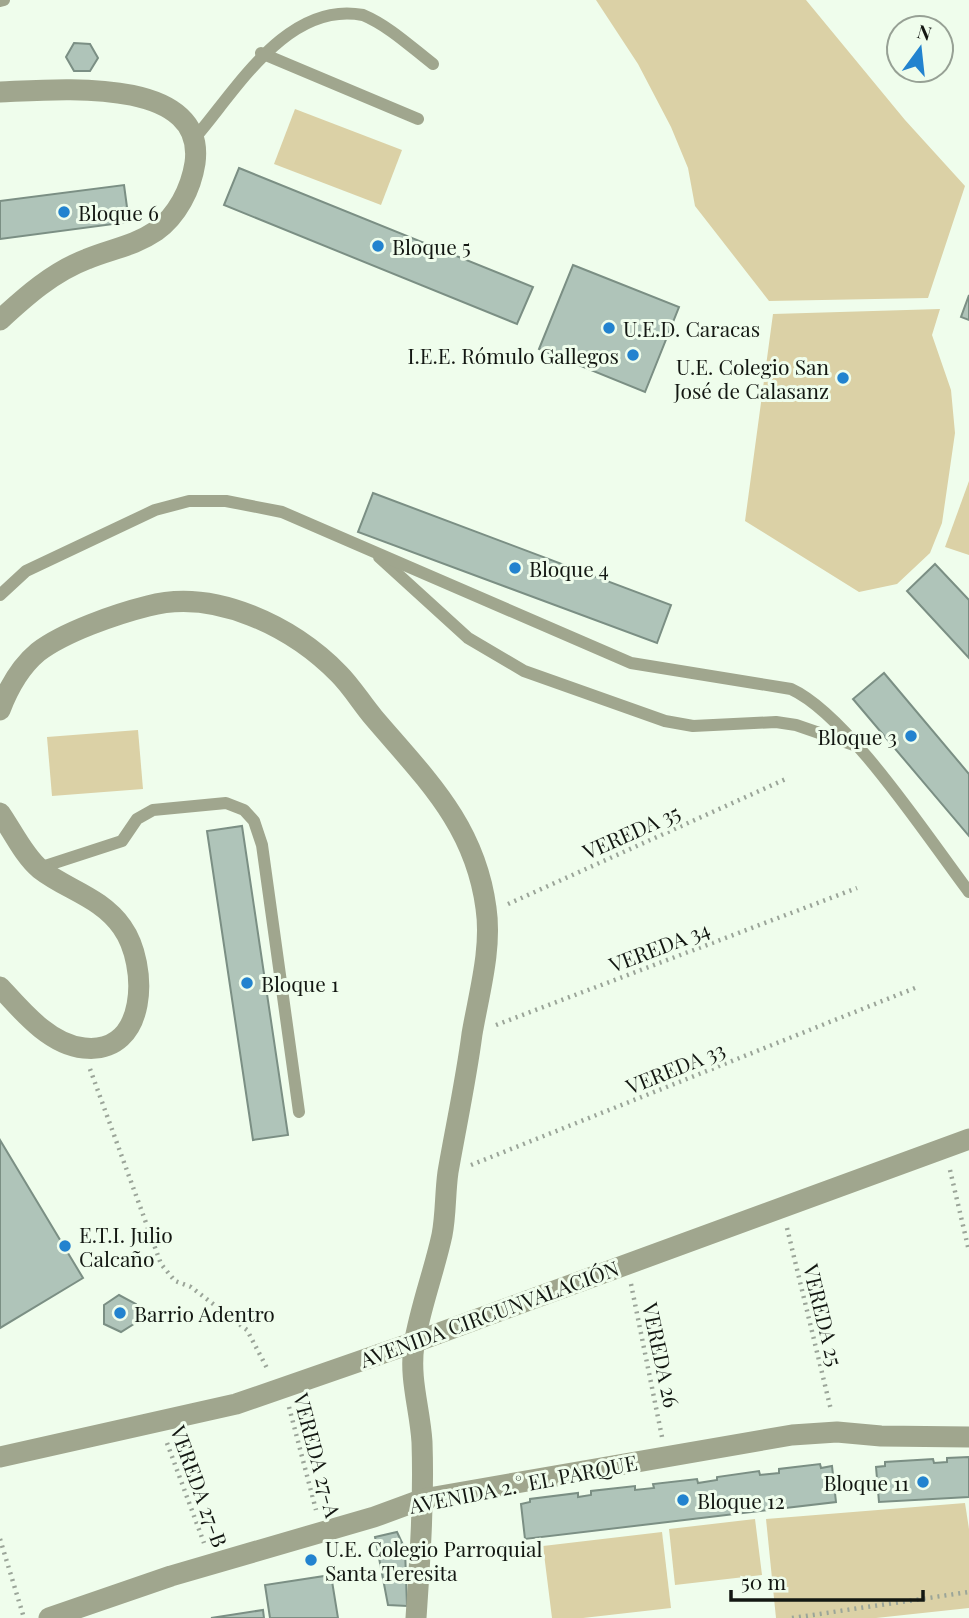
<svg xmlns="http://www.w3.org/2000/svg" width="969" height="1618" font-family="'Playfair Display',serif">
<style>
.green{fill:#dbd1a6}
.building{fill:#afc4b9;stroke:#7b8f84;stroke-width:2}
.lines{fill:none;stroke-linecap:round;stroke-linejoin:round}
.path{stroke:#9ba599;stroke-width:4.5;stroke-dasharray:2 5;stroke-linecap:butt}
.lane{stroke:#a0a68e;stroke-width:12}
.street{stroke:#a0a68e;stroke-width:21}
.poi-dot{fill:#2283cf;stroke:#effdec;stroke-width:2.5}
.labels{text-anchor:middle;dominant-baseline:central;stroke-width:6;stroke-linejoin:round;paint-order:stroke}
.poi-label{font-size:21px;fill:#131712;stroke:#effdec;text-anchor:start}
.street-label{font-size:21px;fill:#131712;stroke:#effdec}
</style>
<rect width="100%" height="100%" fill="#effdec"/>
<g class="green">
<path d="M596,0H806L905,120L965,186L928,298L769,301L695,206L688,168L671,127L638,64Z"/>
<path d="M295,109L402,150L381,205L274,164Z"/>
<path d="M940,309L932,335L951,390L955,433L942,523L930,553L897,584L859,592L745,521L773,314Z"/>
<path d="M969,481V555L945,547Z"/>
<path d="M138,730L143,789L52,796L47,737Z"/>
<path d="M965,1503L969,1529V1608L876,1618H776L766,1519Z"/>
<path d="M755,1519L762,1575L675,1585L669,1529Z"/>
<path d="M662,1532L671,1608L583,1618H552L543,1546Z"/>
</g>
<g class="building">
<path d="M74,43L90,44L98,58L90,71H74L66,57Z"/>
<path d="M239,168L533,287L517,324L224,205Z"/>
<path d="M124,185L129,222L0,239V201Z"/>
<path d="M573,265L679,307L645,392L539,349Z"/>
<path d="M969,295V320L961,317Z"/>
<path d="M373,493L671,605L657,643L358,532Z"/>
<path d="M935,564L969,600V658L907,591Z"/>
<path d="M884,673L969,774V836L853,699Z"/>
<path d="M242,826L288,1135L253,1140L207,831Z"/>
<path d="M0,1140L83,1278L0,1328Z"/>
<path d="M119,1295L136,1304L137,1322L121,1332L104,1324V1305Z"/>
<path d="M969,1457V1497L879,1502L876,1467L885,1466V1462L933,1459L934,1463L947,1462V1458Z"/>
<path d="M820,1464L821,1468L832,1466L836,1502L525,1539L521,1504L530,1502V1499L578,1493V1497L591,1495V1491L635,1486V1490L654,1488L653,1484L697,1479L698,1483L717,1480V1477L759,1471L760,1475L779,1473V1469Z"/>
<path d="M397,1532L405,1549L407,1606L388,1605L375,1537Z"/>
<path d="M331,1575L338,1618H270L265,1585Z"/>
<path d="M263,1610L264,1618H211Z"/>
</g>
<g class="lines">
<g class="path">
<path d="M508,904L788,778"/>
<path d="M496,1025L857,888"/>
<path d="M90,1069L161,1264L175,1281L191,1287L247,1330L268,1370"/>
<path d="M471,1165L915,988"/>
<path d="M950,1170L969,1251"/>
<path d="M787,1228L831,1410"/>
<path d="M631,1284L662,1437"/>
<path d="M289,1407L316,1510"/>
<path d="M167,1443L204,1543"/>
<path d="M0,1539L24,1618"/>
<path d="M792,1618L969,1592"/>
</g>
<g class="lane">
<path d="M0,1L4,0"/>
<path d="M261,53L418,119"/>
<path d="M193,140C234,94 286,0 363,15C389,26 411,47 433,64"/>
<path d="M379,557L468,638L524,671L665,721L693,726L776,722L796,725L854,745"/>
<path d="M0,595L26,571L155,510L189,501H226L282,512L631,663L791,689C848,715 928,838 969,892"/>
<path d="M39,868L122,841L137,819L153,810L226,803L244,810L254,821L262,845L299,1112"/>
</g>
<g class="street">
<path d="M0,92C52,90 207,74 195,163C191,189 177,216 156,231C134,246 111,249 87,259C53,272 26,296 0,320"/>
<path d="M0,710C8,689 20,667 38,652C64,632 116,614 148,606C215,588 293,627 339,674C352,687 362,704 374,718C426,779 475,825 486,908C492,949 479,993 472,1034C466,1080 456,1126 448,1172C445,1193 446,1215 442,1235C434,1272 420,1308 414,1345C409,1379 420,1409 422,1442C424,1501 420,1559 416,1618"/>
<path d="M0,813C12,830 24,856 40,869C67,890 101,897 122,927C149,965 148,1055 84,1048C50,1045 22,1011 0,987"/>
<path d="M0,1457L236,1404L415,1342L969,1139"/>
<path d="M49,1618L171,1576L374,1517L423,1499L792,1435L837,1432L881,1436L969,1437"/>
</g>
</g>
<g class="poi-dot">
<circle cx="64" cy="212" r="7"/>
<circle cx="378" cy="246" r="7"/>
<circle cx="609" cy="328" r="7"/>
<circle cx="633" cy="355" r="7"/>
<circle cx="843" cy="378" r="7"/>
<circle cx="515" cy="568" r="7"/>
<circle cx="911" cy="736" r="7"/>
<circle cx="247" cy="983" r="7"/>
<circle cx="65" cy="1246" r="7"/>
<circle cx="120" cy="1313" r="7"/>
<circle cx="923" cy="1482" r="7"/>
<circle cx="683" cy="1500" r="7"/>
<circle cx="311" cy="1560" r="7"/>
</g>
<g class="labels">
<g class="poi-label">
<text x="78" y="212">Bloque 6</text>
<text x="392" y="246">Bloque 5</text>
<text x="623" y="328">U.E.D. Caracas</text>
<text x="619" y="355" text-anchor="end">I.E.E. Rómulo Gallegos</text>
<text x="829" y="366" text-anchor="end">U.E. Colegio San<tspan x="829" dy="24">José de Calasanz</tspan></text>
<text x="529" y="568">Bloque 4</text>
<text x="897" y="736" text-anchor="end">Bloque 3</text>
<text x="261" y="983">Bloque 1</text>
<text x="79" y="1234">E.T.I. Julio<tspan x="79" dy="24">Calcaño</tspan></text>
<text x="134" y="1313">Barrio Adentro</text>
<text x="909" y="1482" text-anchor="end">Bloque 11</text>
<text x="697" y="1500">Bloque 12</text>
<text x="325" y="1548">U.E. Colegio Parroquial<tspan x="325" dy="24">Santa Teresita</tspan></text>
</g>
<g class="street-label">
<text transform="translate(631 831) rotate(-24)">VEREDA 35</text>
<text transform="translate(659 946) rotate(-21)">VEREDA 34</text>
<text transform="translate(675 1067) rotate(-22)">VEREDA 33</text>
<text transform="translate(489 1313) rotate(-20)">AVENIDA CIRCUNVALACIÓN</text>
<text transform="translate(824 1315) rotate(76)">VEREDA 25</text>
<text transform="translate(662 1355) rotate(78)">VEREDA 26</text>
<text transform="translate(318 1455) rotate(75)">VEREDA 27-A</text>
<text transform="translate(523 1483) rotate(-11)">AVENIDA 2.° EL PARQUE</text>
<text transform="translate(200 1486) rotate(70)">VEREDA 27-B</text>
</g>
</g>
<g transform="translate(920 49) rotate(15)"><circle r="33" fill="#effdec" stroke="#97a195" stroke-width="2"/>
<path d="M0-5L12 26L0 18L-12 26Z" fill="#2283cf"/>
<text y="-10" font-size="19" font-weight="bold" text-anchor="middle" fill="#131712">N</text>
</g>
<path d="M731 1590v10h192v-10" fill="none" stroke="#131712" stroke-width="3.5"/>
<text x="741" y="1590" font-size="21" fill="#131712" stroke="#effdec" stroke-width="5" paint-order="stroke">50 m</text>
</svg>
